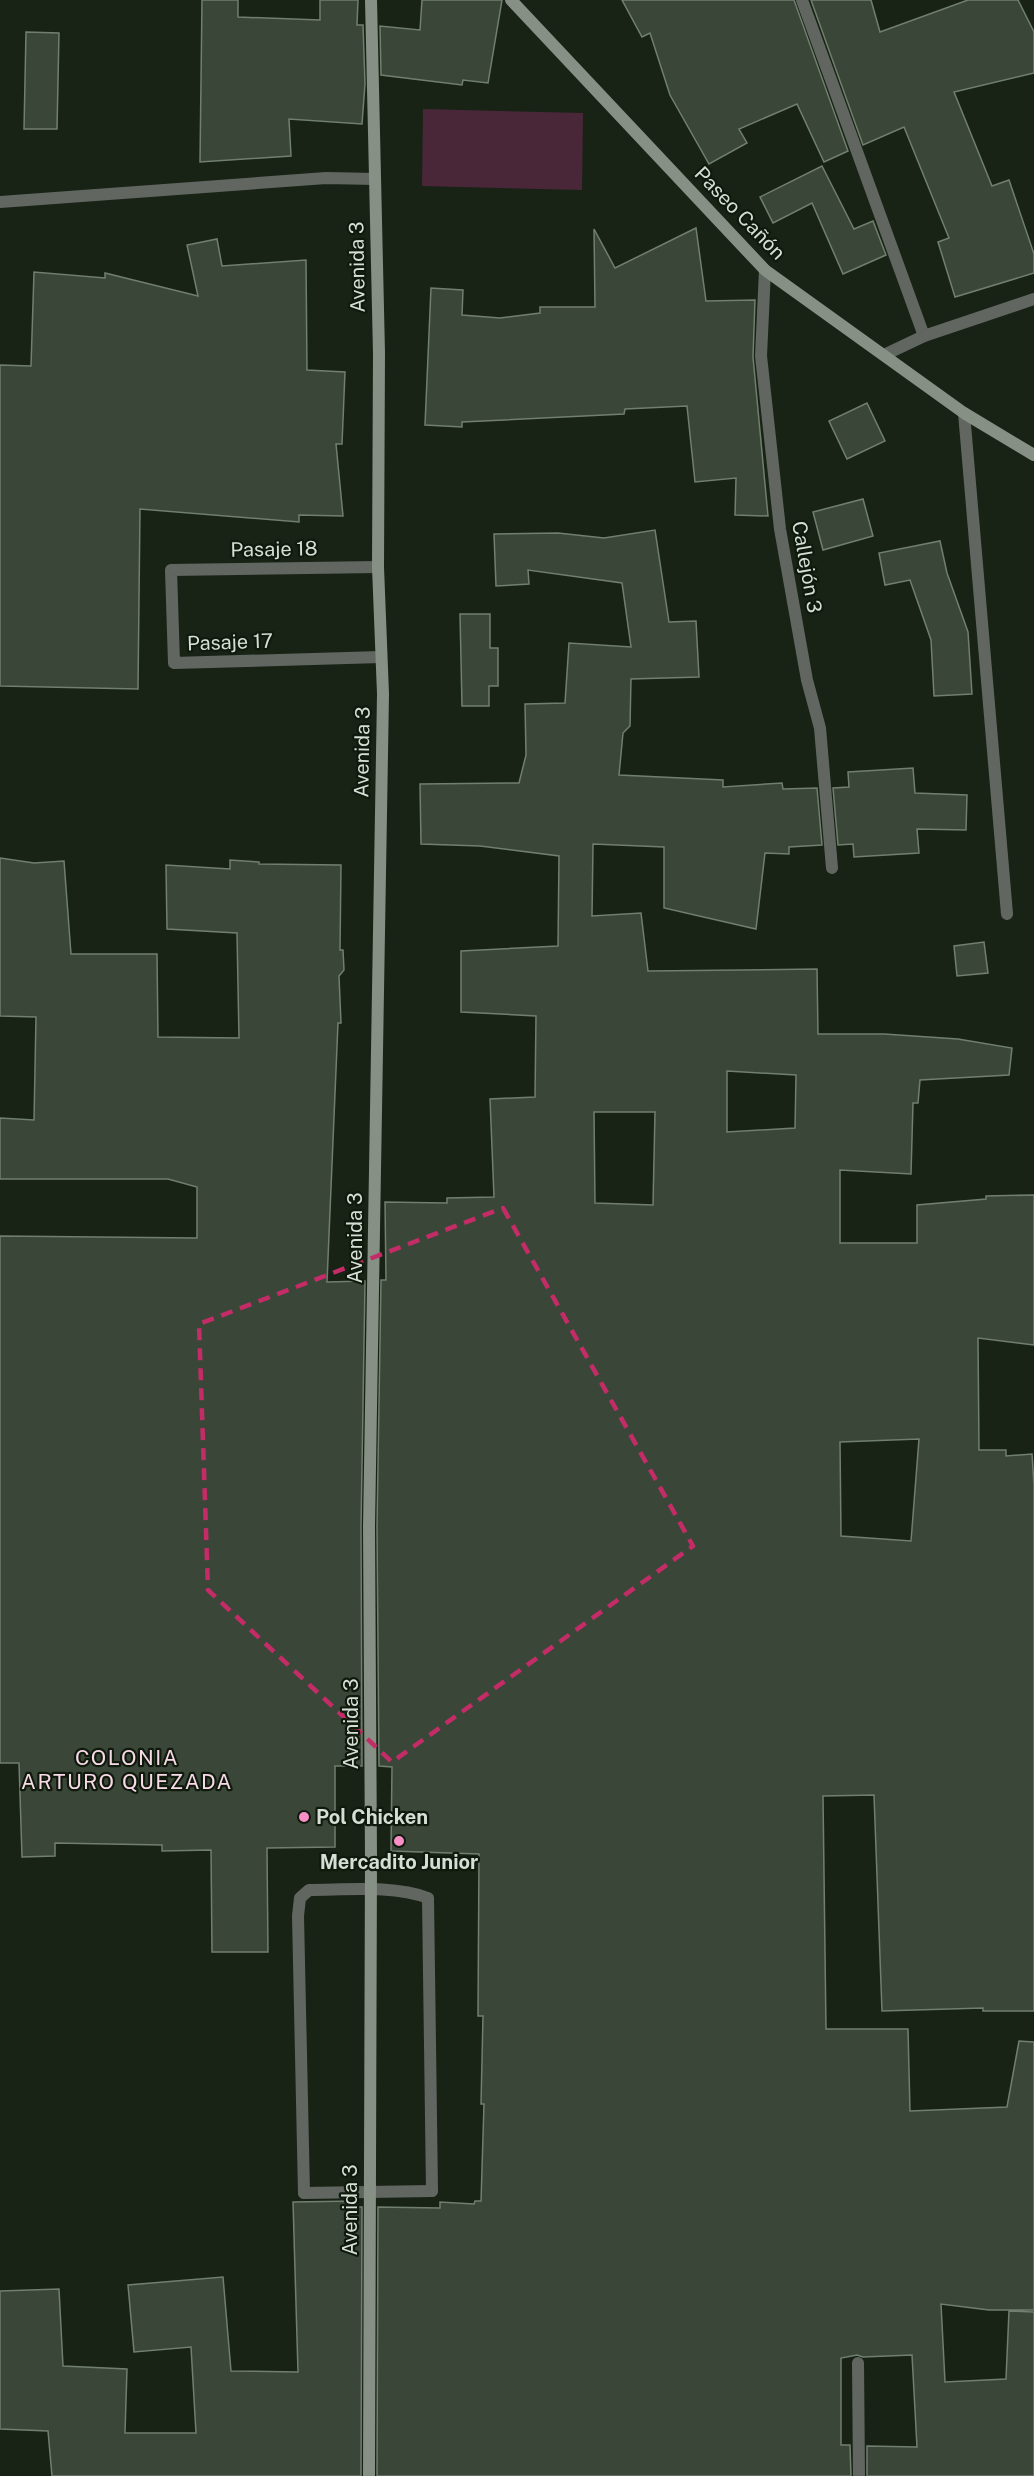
<svg xmlns="http://www.w3.org/2000/svg" width="1034" height="2476" font-family="'Public Sans',sans-serif">
<style>
.green{fill:#492739}
.building{fill:#3a4738;stroke:#717f6f;stroke-width:1.5;fill-rule:evenodd}
.lines{fill:none;stroke-linecap:round;stroke-linejoin:round}
.lane{stroke:#616760;stroke-width:12}
.street{stroke:#616760;stroke-width:12}
.secondary{stroke:#879085;stroke-width:12}
.marked{fill:none;stroke:#c42c67;stroke-width:4.5;stroke-dasharray:12 8;stroke-linejoin:round}
.poi-dot{fill:#fa8fc7;stroke:#0f1a0d;stroke-width:2}
.labels{text-anchor:middle;dominant-baseline:central;stroke-width:4.5;stroke-linejoin:round;paint-order:stroke}
.street-label{font-size:20px;fill:#d6ded5;stroke:#0f1a0d}
.poi-label{font-size:20px;font-weight:bold;fill:#d6ded5;stroke:#0f1a0d;text-anchor:start}
.neighbourhood-label{font-size:21px;letter-spacing:1.5px;fill:#f8d9e7;stroke:#0f1a0d}
</style>
<rect width="100%" height="100%" fill="#182316"/>
<path class="green" d="M423,109L583,113L582,190L422,186Z"/>
<g class="building">
<path d="M202,0H238V17L320,20V0H358L357,25H363L365,84L362,124L289,119L291,156L200,162Z"/>
<path d="M422,0H502L488,83L463,80L462,85L381,75L380,26L420,30Z"/>
<path d="M622,0H794L848,151L824,162L797,104L739,129L747,143L709,164L670,95L650,33L642,37Z"/>
<path d="M811,0H871L880,32L968,0H1018L1034,32V73L954,92L992,186L1009,180L1034,254V273L955,297L938,242L949,238L904,127L863,145Z"/>
<path d="M26,32L59,33L57,129H24Z"/>
<path d="M822,166L854,229L873,221L886,255L843,274L812,203L773,223L760,197Z"/>
<path d="M696,228L706,301L755,300L753,357L768,516L735,515L736,478L695,482L687,406L625,409L624,414L462,422V427L425,425L431,288L463,290L462,315L500,318L540,313V307H595L594,229L615,268Z"/>
<path d="M217,239L222,266L306,260L307,370L345,372L342,444H336L343,516L299,515V522L140,509L138,689L0,686V365L31,366L34,272L105,278V273L198,296L187,245Z"/>
<path d="M867,403L885,441L847,459L829,421Z"/>
<path d="M863,499L873,536L823,550L813,512Z"/>
<path d="M655,530L669,622L696,621L699,677L631,679L630,726L623,733L619,775L723,780V787L782,783L783,789L817,788L822,845L789,847V854L765,853L756,929L664,908V847L593,844L592,916L641,913L648,971L817,969L818,1034H884L958,1039L1012,1048L1009,1075L920,1080L918,1103H913L911,1174L840,1170V1243H917V1205L986,1199V1196L1034,1195V1345L978,1338L979,1450H1006V1456L1032,1454L1034,1485V2011H983V2008L882,2011L874,1795L823,1796L826,2029H908L910,2111L1007,2107L1019,2041L1034,2042V2310H989L941,2304L945,2382L1006,2379L1009,2311L1034,2312V2476H867V2446L917,2447L912,2355L863,2357L857,2355L841,2358V2445H850L851,2476H377L378,2207L440,2208V2202L474,2204L475,2201H481L484,2104H481L483,2016H478L479,1854L391,1851L392,1767L379,1766L377,1527L381,1280H386L385,1202L447,1203V1198L494,1197L490,1099L535,1097L536,1016L461,1012V951L558,946L559,856L480,846L421,844L420,784L519,783L526,755L525,704L565,703L569,643L631,647L622,583L528,570L529,584L496,586L494,534L558,533L604,538ZM727,1071L796,1075L795,1128L727,1132ZM594,1112H655L653,1205L595,1203ZM919,1439L911,1541L841,1536L840,1442Z"/>
<path d="M940,541L947,573L968,632L972,694L934,696L931,640L910,580L885,585L879,553Z"/>
<path d="M460,614H490V648H498V686H489V706H462Z"/>
<path d="M913,768L915,793L967,795L966,830L917,829L919,853L854,857L853,844L838,845L833,788L849,787L848,772Z"/>
<path d="M0,858L34,863L64,861L71,954H157L158,1037L239,1038L237,933L167,929L166,865L230,869V860L259,862V864L341,865L340,950H343L344,970L339,976L341,1023H338L327,1282L365,1281L361,1527L362,1766H335V1847L267,1848L268,1952H212L211,1850L162,1851V1845L55,1843V1856L22,1857L19,1763H0V1236L197,1238V1187L168,1179H0V1118L34,1120L36,1017L0,1016Z"/>
<path d="M984,942L988,973L957,976L954,946Z"/>
<path d="M356,2201L357,2207H362L361,2476H52L48,2431L0,2429V2291L59,2289L63,2366L127,2369L125,2433H196L191,2347L134,2352L128,2285L223,2277L231,2371L298,2372L293,2202Z"/>
</g>
<g class="lines">
<g class="lane">
<path d="M0,202L326,178L375,179"/>
<path d="M765,270L761,356L780,529L807,680L820,728L832,868"/>
<path d="M378,567L171,570L174,663L381,657"/>
<path d="M304,2193L298,1916L300,1898L309,1890C346,1890 393,1885 428,1898L432,2191"/>
<path d="M858,2363L859,2476"/>
</g>
<g class="street">
<path d="M802,0L924,336"/>
<path d="M884,355L924,336L1034,299"/>
<path d="M964,413L1007,914"/>
<path d="M304,2193L432,2191"/>
</g>
<g class="secondary">
<path d="M511,0L765,270L964,413L1034,455"/>
<path d="M369,2476L371,1859L369,1527L383,694L378,567L379,353L371,0"/>
</g>
</g>
<path class="marked" d="M503,1208L693,1546L392,1762L208,1590L199,1324Z"/>
<g class="poi-dot">
<circle cx="304" cy="1817" r="6"/>
<circle cx="399" cy="1841" r="6"/>
</g>
<g class="labels">
<g class="street-label">
<text transform="translate(740 213) rotate(46)">Paseo Cañón</text>
<text transform="translate(357 267) rotate(-91)">Avenida 3</text>
<text transform="translate(274 549) rotate(-1)">Pasaje 18</text>
<text transform="translate(807 567) rotate(80)">Callejón 3</text>
<text transform="translate(230 642) rotate(-2)">Pasaje 17</text>
<text transform="translate(362 752) rotate(-89)">Avenida 3</text>
<text transform="translate(355 1238) rotate(-90)">Avenida 3</text>
<text transform="translate(351 1724) rotate(-90)">Avenida 3</text>
<text transform="translate(350 2210) rotate(-90)">Avenida 3</text>
</g>
<g class="poi-label">
<text x="316" y="1817">Pol Chicken</text>
<text x="399" y="1862" text-anchor="middle">Mercadito Junior</text>
</g>
<g class="neighbourhood-label">
<text x="127" y="1757">COLONIA<tspan x="127" dy="24">ARTURO QUEZADA</tspan></text>
</g>
</g>
</svg>
